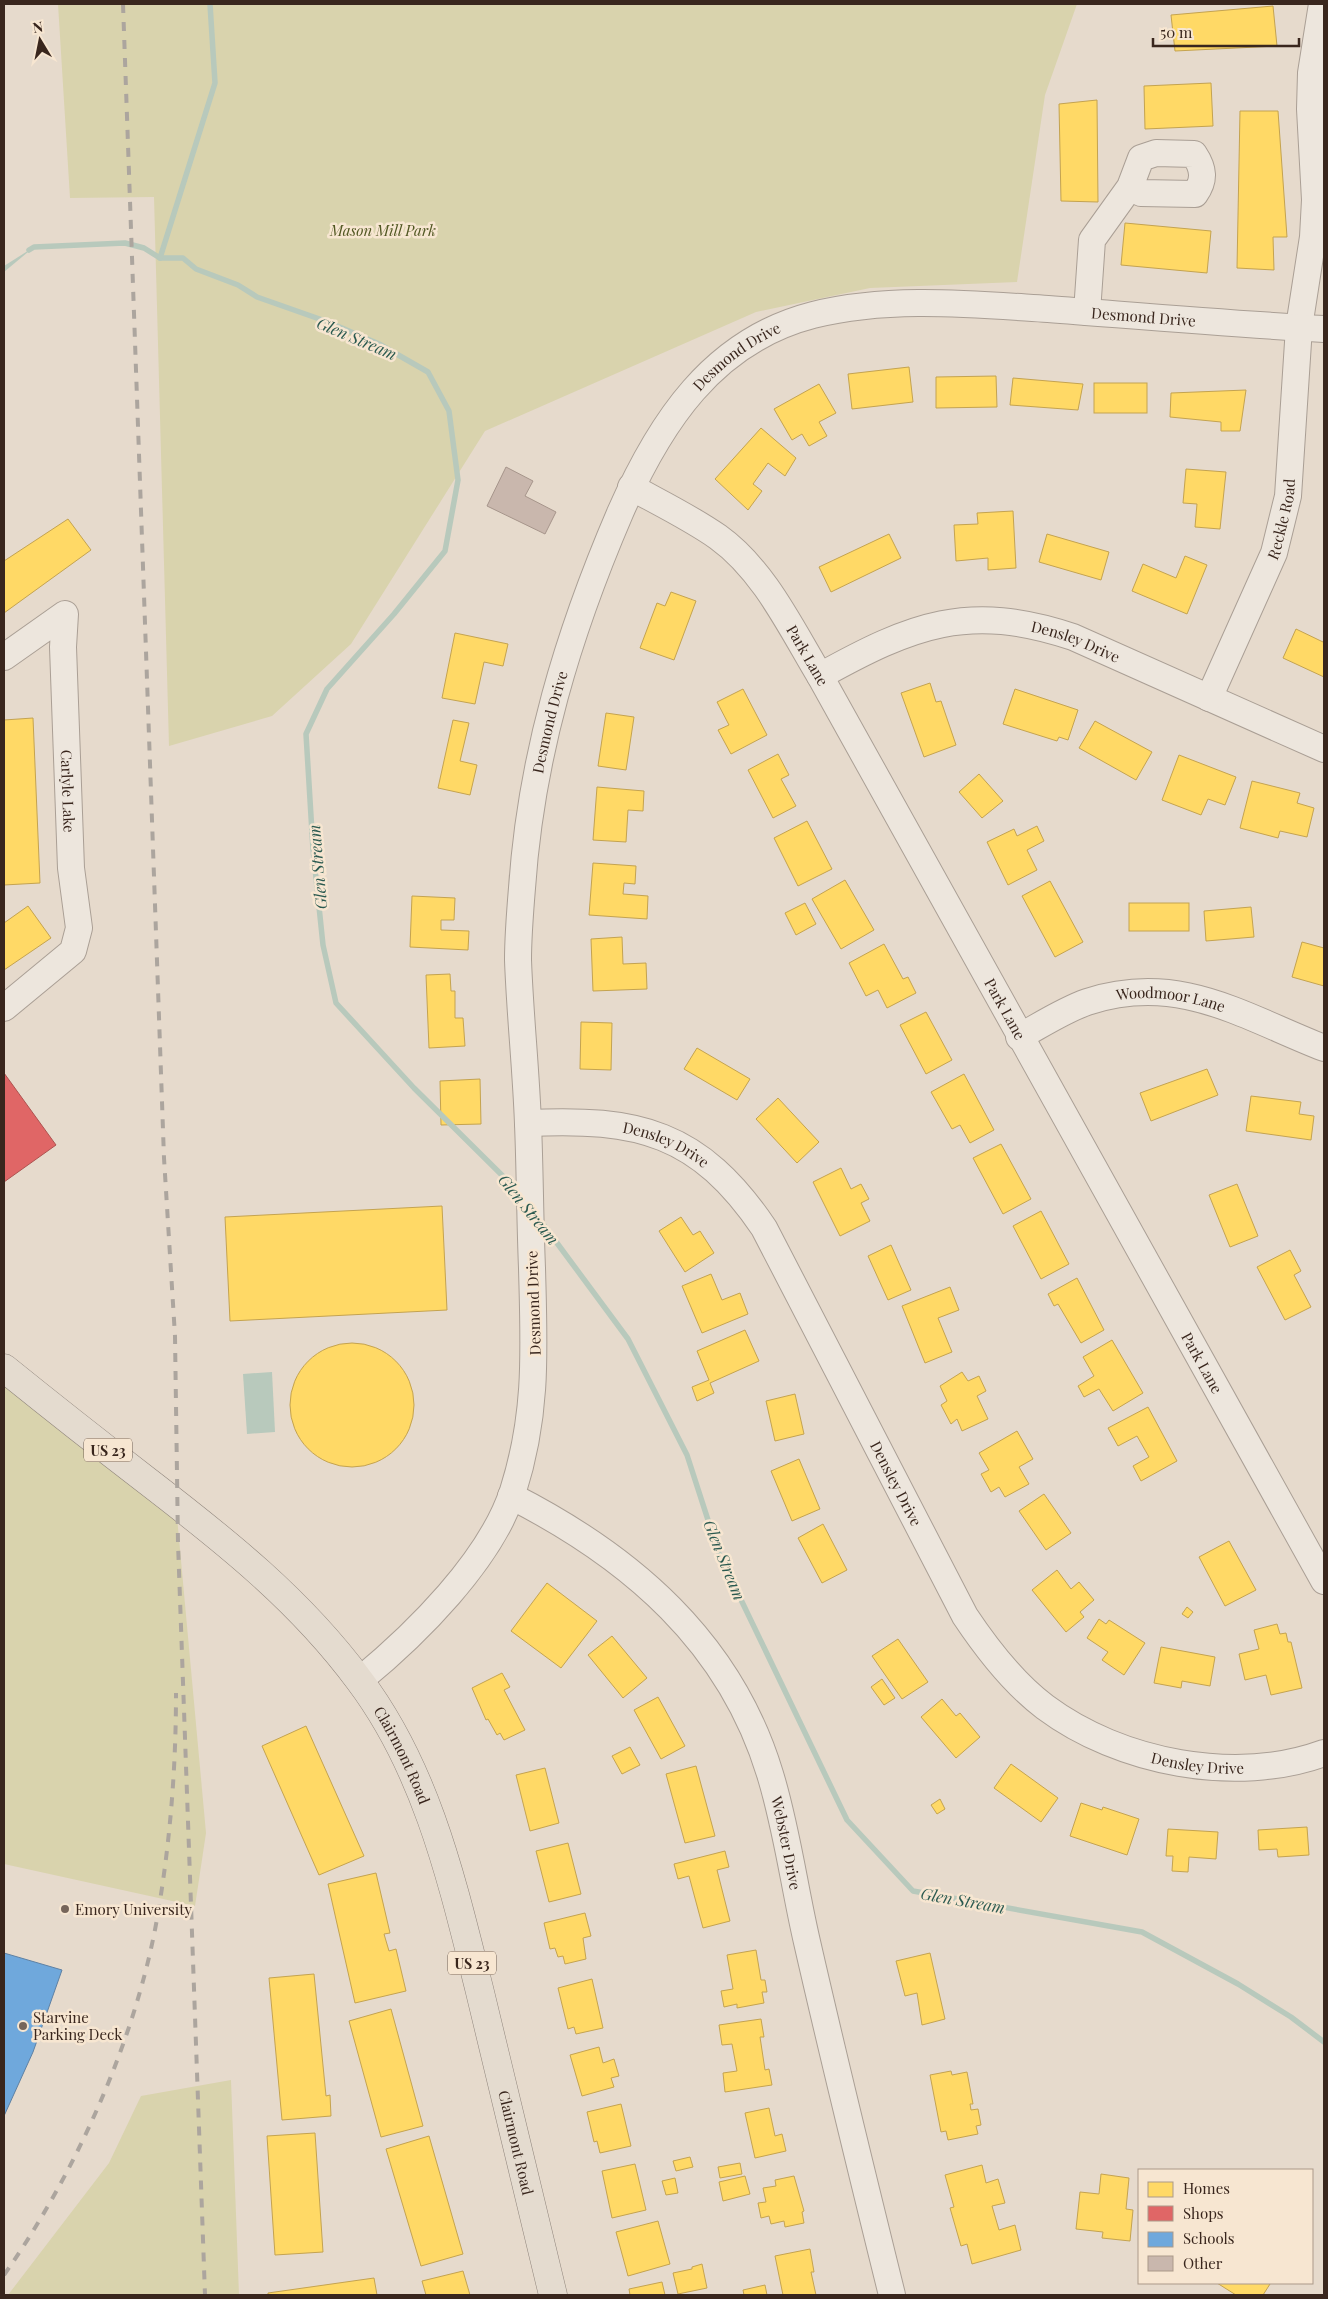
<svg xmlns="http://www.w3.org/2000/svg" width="1328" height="2299" font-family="'Playfair Display',serif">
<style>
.green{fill:#d9d3ad}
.water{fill:#b8c9bc}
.homes{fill:#ffd966;stroke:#c4a350}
.shops{fill:#e06666;stroke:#ae5350}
.schools{fill:#6fa8dc;stroke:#5f81a3}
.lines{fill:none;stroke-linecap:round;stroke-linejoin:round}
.stream{stroke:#b8c9bc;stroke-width:5.5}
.building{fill:#c9b7ad;stroke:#a6958b}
.minor-casing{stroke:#aa9f95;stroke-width:28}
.major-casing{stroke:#90857c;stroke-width:29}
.minor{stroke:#ede6dd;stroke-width:26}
.major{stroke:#e4dbcf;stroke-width:28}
.rail{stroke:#aca59e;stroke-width:4;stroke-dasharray:9 9;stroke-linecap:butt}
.poi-dot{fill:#76655a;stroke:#f7e6d1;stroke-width:2}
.labels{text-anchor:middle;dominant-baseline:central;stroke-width:5;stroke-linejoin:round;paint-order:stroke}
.shield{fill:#f7e6d1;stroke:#726053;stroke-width:1}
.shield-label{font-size:14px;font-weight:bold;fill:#39261d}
.park-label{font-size:15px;font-style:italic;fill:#515722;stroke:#f7e6d1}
.street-label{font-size:15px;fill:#39261d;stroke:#f7e6d1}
.poi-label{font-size:15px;fill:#39261d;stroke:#f7e6d1;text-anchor:start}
.water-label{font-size:16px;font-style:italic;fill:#2b5a50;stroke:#f7e6d1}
</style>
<rect width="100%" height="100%" fill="#e6dacc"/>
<g class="green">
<path d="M58,4H1077L1045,95L1017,282L870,288L756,312L485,431L351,644L272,716L169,746L154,197L70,198Z"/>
<path d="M4,1370L176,1506L206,1833L195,1906L4,1864Z"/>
<path d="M231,2080L239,2295H8L109,2163L141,2096Z"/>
</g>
<g class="water">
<path d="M34,247L4,272V266Z"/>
<path d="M272,1372L275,1432L247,1434L243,1374Z"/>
</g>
<g class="homes">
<path d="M1273,6L1277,46L1175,51L1171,15Z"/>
<path d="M1211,83L1213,126L1145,129L1144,86Z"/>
<path d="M1097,100L1098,202L1061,201L1059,104Z"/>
<path d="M1240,111H1278L1287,237H1273L1274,270L1237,268Z"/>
<path d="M1125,223L1211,231L1207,273L1121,265Z"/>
<path d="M909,367L913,402L852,409L848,374Z"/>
<path d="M996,376L997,407L936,408V377Z"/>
<path d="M1013,378L1083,384L1078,410L1010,405Z"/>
<rect x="1094" y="383" width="53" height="30"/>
<path d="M819,384L836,413L819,422L827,436L809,446L802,434L792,440L774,409Z"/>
<path d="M1246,390L1240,431H1221V422L1170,417L1171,393Z"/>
<path d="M761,428L796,458L785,476L768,463L753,484L762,491L748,510L715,479Z"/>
<path d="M1186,469L1226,472L1220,529L1195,527L1197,504L1183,503Z"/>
<path d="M1013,511L1016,568L988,570V558L956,561L954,525L978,524L977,513Z"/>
<path d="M68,519L91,550L4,613V561Z"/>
<path d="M889,534L901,558L831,592L819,567Z"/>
<path d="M1047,534L1109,552L1101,580L1039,562Z"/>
<path d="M1185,556L1207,565L1187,614L1132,591L1143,564L1176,578Z"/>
<path d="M671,592L696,601L674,660L640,648L657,603L665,606Z"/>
<path d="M1296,629L1323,642L1324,640V677L1283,658Z"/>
<path d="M455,633L508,644L503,666L484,662L475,704L442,698Z"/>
<path d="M930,683L936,702L941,701L956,745L924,757L901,693Z"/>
<path d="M743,689L767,735L731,754L718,730L729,725L717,702Z"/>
<path d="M1015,689L1078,710L1068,740L1059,737L1057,741L1003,724Z"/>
<path d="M606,713L634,717L626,770L598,766Z"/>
<path d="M33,718L40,883L4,885V720Z"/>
<path d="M453,720L469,723L460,761L477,765L470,795L438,788Z"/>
<path d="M1095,721L1152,752L1136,780L1079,748Z"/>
<path d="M778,754L789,775L781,779L796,806L773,818L748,770Z"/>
<path d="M1179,755L1236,777L1225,805L1208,799L1201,815L1162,800Z"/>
<path d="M979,774L1003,801L982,818L959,792Z"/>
<path d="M1252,781L1300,793L1297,803L1314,808L1307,837L1280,831L1278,838L1240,828Z"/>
<path d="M597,787L644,791L643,811L628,810L626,842L593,840Z"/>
<path d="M807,821L832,869L798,886L774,838Z"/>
<path d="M1037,826L1044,841L1027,850L1037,870L1008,885L987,842L1014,829L1017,836Z"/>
<path d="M593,863L636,866L635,884L624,883L623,894L648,896L647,919L589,915Z"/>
<path d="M845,880L874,930L841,949L812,899Z"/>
<path d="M1050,881L1083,942L1055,957L1022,896Z"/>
<path d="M412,896L455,898L454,920H441V930L469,931L468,950L410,947Z"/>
<path d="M805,903L816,924L796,935L785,913Z"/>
<rect x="1129" y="903" width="60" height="28"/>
<path d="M28,906L51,938L4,970V923Z"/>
<path d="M1251,907L1254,937L1206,941L1204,911Z"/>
<path d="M622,937L623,964L646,963L647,989L593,991L591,939Z"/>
<path d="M1302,942L1324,948V986L1292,977Z"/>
<path d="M884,944L903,979L908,977L916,993L887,1008L878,990L866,996L849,963Z"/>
<path d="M450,974L451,991H455V1018H463L465,1046L429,1048L426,975Z"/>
<path d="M926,1012L952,1060L926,1074L900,1025Z"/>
<path d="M581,1022L612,1023L611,1070L580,1069Z"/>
<path d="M697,1048L750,1079L737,1100L684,1069Z"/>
<path d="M1207,1069L1218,1095L1151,1121L1140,1093Z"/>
<path d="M964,1074L994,1130L970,1143L960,1125L952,1129L931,1092Z"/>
<path d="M480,1079L481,1124L441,1125L440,1081Z"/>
<path d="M1251,1096L1301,1102L1299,1114L1314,1116L1311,1140L1246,1131Z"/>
<path d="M778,1098L819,1142L797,1163L756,1119Z"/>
<path d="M1001,1144L1031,1199L1003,1214L973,1158Z"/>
<path d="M841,1168L851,1189L861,1184L869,1199L861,1203L870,1221L840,1236L813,1182Z"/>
<path d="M1237,1184L1258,1236L1230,1247L1209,1195Z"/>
<path d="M442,1206L447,1310L230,1321L225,1217Z"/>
<path d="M1041,1211L1069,1264L1041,1279L1013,1226Z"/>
<path d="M681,1217L693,1235L700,1231L714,1253L685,1272L659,1231Z"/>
<path d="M891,1245L911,1290L888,1300L868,1256Z"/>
<path d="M1290,1250L1301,1271L1294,1275L1311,1307L1285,1320L1257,1267Z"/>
<path d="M711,1274L722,1300L740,1293L748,1314L702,1333L682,1286Z"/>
<path d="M1077,1278L1104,1330L1081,1343L1058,1304L1054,1306L1048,1294Z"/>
<path d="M950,1287L959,1310L938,1318L952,1352L925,1363L902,1306Z"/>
<path d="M745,1330L759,1361L710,1383L714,1393L697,1401L692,1387L709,1380L697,1351Z"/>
<path d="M1112,1340L1143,1393L1113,1411L1099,1389L1084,1397L1078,1386L1094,1376L1083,1357Z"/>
<circle cx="352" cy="1405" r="62"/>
<path d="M962,1372L968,1381L979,1376L986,1391L977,1396L988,1419L962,1431L957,1419L951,1424L941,1405L947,1401L940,1386Z"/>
<path d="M795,1394L804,1434L775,1441L766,1401Z"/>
<path d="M1148,1407L1177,1461L1141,1481L1133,1466L1149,1457L1137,1436L1118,1446L1108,1428Z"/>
<path d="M1017,1431L1033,1459L1019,1467L1029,1484L1005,1497L999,1487L991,1492L981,1474L989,1470L979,1453Z"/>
<path d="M799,1459L820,1509L792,1521L771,1471Z"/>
<path d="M1044,1494L1071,1533L1046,1550L1019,1511Z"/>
<path d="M823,1524L847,1570L822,1583L798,1538Z"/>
<path d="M1229,1541L1256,1590L1225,1606L1199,1557Z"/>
<path d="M1057,1570L1071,1589L1079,1582L1094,1600L1080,1612L1084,1617L1066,1632L1032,1590Z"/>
<path d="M547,1583L597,1621L561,1668L511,1631Z"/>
<path d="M1187,1607L1193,1612L1188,1618L1182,1614Z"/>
<path d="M1099,1619L1106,1624L1109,1620L1145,1643L1124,1675L1102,1660L1108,1652L1087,1638Z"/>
<path d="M1277,1624L1280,1634L1286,1633L1288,1642H1291L1302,1688L1271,1695L1266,1675L1245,1680L1239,1654L1259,1649L1254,1630Z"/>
<path d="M612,1636L647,1678L623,1698L588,1655Z"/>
<path d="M898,1639L928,1682L902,1699L872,1656Z"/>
<path d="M1161,1647L1215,1657L1210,1686L1182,1681L1181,1688L1154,1683Z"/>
<path d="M502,1673L510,1687L504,1690L525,1730L504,1740L500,1733L497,1735L488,1719L486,1720L472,1688Z"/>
<path d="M882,1679L895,1698L884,1705L871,1687Z"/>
<path d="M658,1697L685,1746L661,1759L634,1710Z"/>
<path d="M942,1699L956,1716L960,1713L980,1737L956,1758L921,1717Z"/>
<path d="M306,1726L364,1856L319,1875L262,1746Z"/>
<path d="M630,1747L640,1765L622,1774L612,1756Z"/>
<path d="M1011,1764L1058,1798L1041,1822L994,1788Z"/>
<path d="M696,1766L715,1836L685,1843L666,1774Z"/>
<path d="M545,1768L559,1823L530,1831L516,1775Z"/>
<path d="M940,1799L945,1809L937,1814L931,1805Z"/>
<path d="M1081,1803L1102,1810L1103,1807L1139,1819L1127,1855L1070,1836Z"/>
<path d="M1307,1827L1309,1855L1278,1857L1277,1849L1259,1850L1258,1830Z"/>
<path d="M1168,1829L1218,1832L1216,1859L1189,1857L1188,1872L1172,1871L1173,1856H1166Z"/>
<path d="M568,1843L581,1894L549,1902L536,1851Z"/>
<path d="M725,1851L729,1867L717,1870L730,1921L703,1928L689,1876L678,1879L674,1864Z"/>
<path d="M376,1873L390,1933L384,1934L389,1951L396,1949L406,1991L355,2003L328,1884Z"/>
<path d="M585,1913L591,1936L583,1938L586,1959L565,1964L563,1956L558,1957L555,1948L550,1949L544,1923Z"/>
<path d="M756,1950L761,1980H765L767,1992H762L764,2003L737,2008V2004L724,2007L721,1991L733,1989L727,1955Z"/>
<path d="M930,1953L945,2019L922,2025L917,1993L905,1996L896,1961Z"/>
<path d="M314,1974L326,2096L330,2095L331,2116L282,2120L269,1978Z"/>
<path d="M592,1979L603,2028L576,2034L574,2027L568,2029L558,1988Z"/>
<path d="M391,2009L423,2126L381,2137L349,2021Z"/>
<path d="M761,2019L764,2037H760L765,2070L769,2069L772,2085L725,2092L723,2073L737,2071L732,2044L722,2045L719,2025Z"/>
<path d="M599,2047L603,2063L614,2059L619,2076L611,2078L614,2087L582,2096L570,2055Z"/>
<path d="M951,2071L952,2075L967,2072L973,2104H970L971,2110L978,2109L981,2125L976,2126L978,2134L948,2140L946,2131L941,2132L930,2075Z"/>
<path d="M621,2104L631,2146L600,2153L597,2141L594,2142L587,2112Z"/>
<path d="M769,2108L775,2136L782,2134L786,2151L755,2158L745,2113Z"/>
<path d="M315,2133L323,2252L275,2255L267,2136Z"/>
<path d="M429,2136L463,2254L421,2266L386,2149Z"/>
<path d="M690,2157L693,2167L676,2171L673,2161Z"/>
<path d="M740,2163L742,2174L720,2178L718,2167Z"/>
<path d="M635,2164L646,2210L612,2218L602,2171Z"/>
<path d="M982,2165L986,2183L998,2179L1005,2203L992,2206L999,2230L1015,2225L1021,2250L972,2264L967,2244L961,2246L950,2208L954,2207L945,2175Z"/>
<path d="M1101,2174L1129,2178L1126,2209L1133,2210L1130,2241L1102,2238L1103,2232L1076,2229L1080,2192L1099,2194Z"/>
<path d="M745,2176L750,2194L723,2201L719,2182Z"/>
<path d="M794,2176L804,2211L802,2212L804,2223L785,2227L784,2221L771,2224L769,2216L761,2218L758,2203L766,2202L763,2188L776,2186L775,2180Z"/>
<path d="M675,2178L678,2193L666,2195L662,2181Z"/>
<path d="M658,2221L670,2264L628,2276L616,2232Z"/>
<path d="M810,2249L814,2272H811L816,2295H783L775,2256Z"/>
<path d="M702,2264L707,2288L678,2294L673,2273L692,2269V2267Z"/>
<path d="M463,2271L470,2295H426L422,2281Z"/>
<path d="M374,2278L377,2295H268V2293Z"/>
<path d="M662,2282L665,2295H630L629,2289Z"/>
<path d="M1217,2283H1268L1270,2284L1263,2295H1236Z"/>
<path d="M765,2285L767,2295H744L743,2290Z"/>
</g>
<path class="shops" d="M4,1073L56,1145L4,1182Z"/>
<path class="schools" d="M4,1953L62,1970L33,2052L4,2116Z"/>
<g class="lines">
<g class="stream">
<path d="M29,250L34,247L125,243L144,248L160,258"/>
<path d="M160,258H183L196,269L238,285L257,297L328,322L379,344L428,372L449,411L458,480L445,551L394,614L327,689L306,734L313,849L323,945L336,1003L414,1088L520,1193"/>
<path d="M160,258L215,83L210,4"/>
<path d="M540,1220L628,1339L687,1455L719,1554L847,1820L913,1891L1142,1932L1238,1984L1291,2017L1324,2042"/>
</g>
</g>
<path class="building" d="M506,467L533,481L525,496L556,512L545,534L487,506Z"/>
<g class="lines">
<g class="minor-casing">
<g id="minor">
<path d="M1087,312L1092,240L1130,187L1141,158L1156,153L1194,154C1204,169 1205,180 1195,194L1141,193L1130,187"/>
<path id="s1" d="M631,487C660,503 691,518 718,537C764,570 791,628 820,676L1324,1581"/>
<path id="s2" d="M4,657L65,614L63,647L71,868L79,928L73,951L4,1008"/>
<path id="s3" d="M820,676C912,625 968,602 1073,637L1324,749"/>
<path id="s4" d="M1209,698L1274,553L1288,496L1299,327L1313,237L1315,200L1310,109L1311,73L1322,4"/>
<path id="s5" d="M1019,1037C1041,1025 1064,1010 1087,1002C1179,972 1242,1016 1324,1048"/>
<path id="s6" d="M528,1123C638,1118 699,1132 764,1228L965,1616C987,1649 1013,1683 1045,1707C1120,1763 1236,1785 1324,1753"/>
<path id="s7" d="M511,1496C631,1557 730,1642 770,1774C787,1829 794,1886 807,1942C834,2060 863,2178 892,2295"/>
<path id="s8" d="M360,1680C416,1634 490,1561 513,1491C538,1413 534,1348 532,1268C530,1220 530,1172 528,1124C526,1069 520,1015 518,960C518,936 520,912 522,888C531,756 568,634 620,513C659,424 712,341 813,315C889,296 970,304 1048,309C1140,316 1232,324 1324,329"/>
</g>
</g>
<g class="major-casing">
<g id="major">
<path id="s9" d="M4,1368C51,1406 98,1443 146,1480C224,1540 300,1600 359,1680C427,1770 452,1881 479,1988C504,2090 528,2193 553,2295"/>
</g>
</g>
<use href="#minor" class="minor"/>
<use href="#major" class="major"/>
<g class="rail">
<path d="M123,4L164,1158L175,1336L178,1543L205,2295"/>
<path d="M4,2275C75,2174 135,2042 157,1919C170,1844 176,1769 176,1693"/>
</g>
</g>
<g class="poi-dot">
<circle cx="65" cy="1909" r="5"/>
<circle cx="23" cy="2026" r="5"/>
</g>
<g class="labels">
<g class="shield">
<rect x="84" y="1438.5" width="48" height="23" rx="4"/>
<rect x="448" y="1951.5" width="48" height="23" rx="4"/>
</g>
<g class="shield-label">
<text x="108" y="1450">US 23</text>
<text x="472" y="1963">US 23</text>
</g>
<g class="park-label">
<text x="383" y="230">Mason Mill Park</text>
</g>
<g class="street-label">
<text stroke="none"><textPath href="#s8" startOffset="1860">Desmond Drive</textPath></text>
<text stroke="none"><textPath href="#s8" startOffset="1440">Desmond Drive</textPath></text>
<text stroke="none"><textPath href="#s4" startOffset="194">Reckle Road</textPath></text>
<text stroke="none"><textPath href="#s3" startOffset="270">Densley Drive</textPath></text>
<text stroke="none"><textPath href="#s1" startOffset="250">Park Lane</textPath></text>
<text stroke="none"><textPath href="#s8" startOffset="1020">Desmond Drive</textPath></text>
<text stroke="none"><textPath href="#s2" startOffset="252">Carlyle Lake</textPath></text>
<text stroke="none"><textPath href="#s5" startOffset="162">Woodmoor Lane</textPath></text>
<text stroke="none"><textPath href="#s1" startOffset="655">Park Lane</textPath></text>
<text stroke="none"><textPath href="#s6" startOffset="142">Densley Drive</textPath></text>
<text transform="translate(533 1303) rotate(-92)">Desmond Drive</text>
<text stroke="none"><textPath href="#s1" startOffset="1060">Park Lane</textPath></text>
<text stroke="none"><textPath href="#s6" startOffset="562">Densley Drive</textPath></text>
<text stroke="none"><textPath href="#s9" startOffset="561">Clairmont Road</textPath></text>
<text stroke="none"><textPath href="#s6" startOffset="998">Densley Drive</textPath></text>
<text stroke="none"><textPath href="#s7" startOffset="462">Webster Drive</textPath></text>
<text stroke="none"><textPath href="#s9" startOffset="966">Clairmont Road</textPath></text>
</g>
<g class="poi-label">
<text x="75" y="1909">Emory University</text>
<text x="33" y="2017">Starvine<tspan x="33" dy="17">Parking Deck</tspan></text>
</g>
<g class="water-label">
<text transform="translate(357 338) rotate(23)">Glen Stream</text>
<text transform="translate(317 867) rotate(-95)">Glen Stream</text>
<text transform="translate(529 1209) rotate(51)">Glen Stream</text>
<text transform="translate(725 1560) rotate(68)">Glen Stream</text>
<text transform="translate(963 1900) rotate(10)">Glen Stream</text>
</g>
</g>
<rect width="1328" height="2299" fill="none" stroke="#39261d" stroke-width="10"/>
<rect x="1138" y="2169" width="175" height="115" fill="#f7e6d1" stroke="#ab9989"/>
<rect x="1148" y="2182" width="25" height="15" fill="#ffd966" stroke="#ab9989"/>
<text x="1183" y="2194" font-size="15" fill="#39261d">Homes</text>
<rect x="1148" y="2206" width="25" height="15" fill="#e06666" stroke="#ab9989"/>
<text x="1183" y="2219" font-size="15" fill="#39261d">Shops</text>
<rect x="1148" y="2232" width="25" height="15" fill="#6fa8dc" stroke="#ab9989"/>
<text x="1183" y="2244" font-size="15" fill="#39261d">Schools</text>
<rect x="1148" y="2256" width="25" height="15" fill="#c9b7ad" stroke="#ab9989"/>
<text x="1183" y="2269" font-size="15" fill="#39261d">Other</text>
<g transform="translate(40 40) rotate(350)" stroke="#f7e6d1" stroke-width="4" paint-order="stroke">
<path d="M0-4L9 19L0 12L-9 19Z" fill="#39261d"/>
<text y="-8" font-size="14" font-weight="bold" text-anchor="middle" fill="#39261d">N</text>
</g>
<path d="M1153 38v8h146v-8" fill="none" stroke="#39261d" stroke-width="2.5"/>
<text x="1160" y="38" font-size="15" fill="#39261d" stroke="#f7e6d1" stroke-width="4" paint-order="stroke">50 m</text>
</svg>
